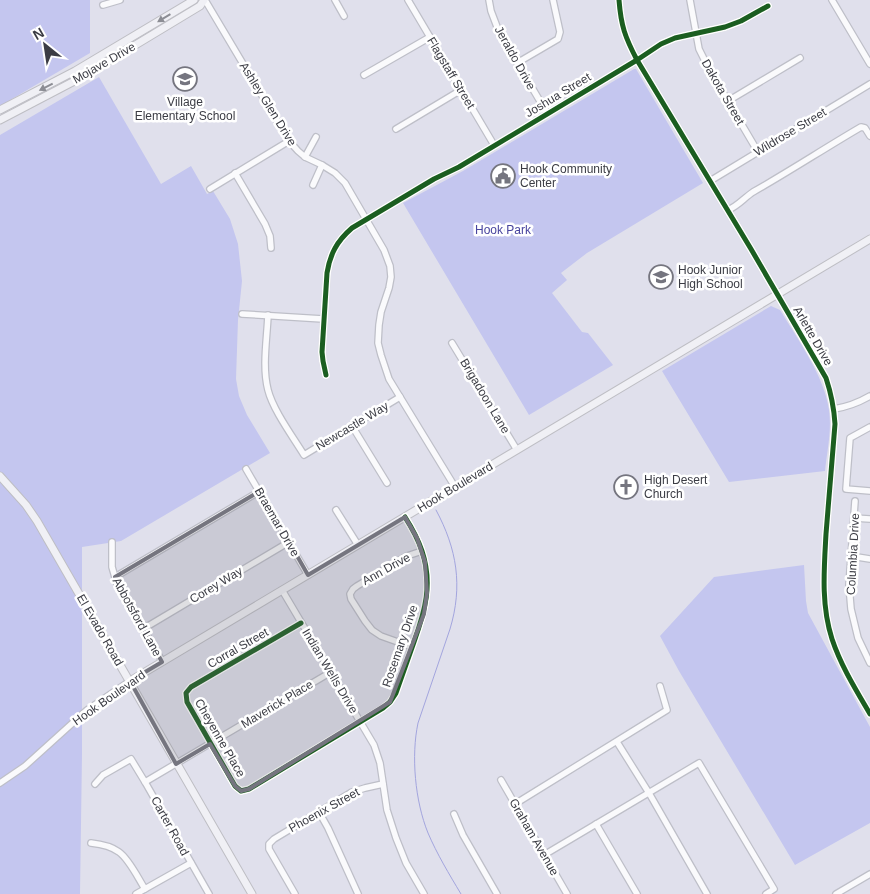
<svg xmlns="http://www.w3.org/2000/svg" width="870" height="894" font-family="Arial,sans-serif">
<style>
.green{fill:#c4c6ef}
.lines{fill:none;stroke-linecap:round;stroke-linejoin:round}
.stream{stroke:#a3a5de;stroke-width:1}
.minor-casing{stroke:#bebfc8;stroke-width:8}
.major-casing{stroke:#bebec4;stroke-width:9}
.minor{stroke:#fafafc;stroke-width:5.5}
.major{stroke:#f0f0f5;stroke-width:7}
.cycleway-casing{stroke:#fff;stroke-width:8}
.cycleway{stroke:#1b5e20;stroke-width:5}
.oneway{fill:#8c8d94}
.marked{fill:#75757f;fill-opacity:0.2;stroke:#75757f;stroke-width:4;stroke-linejoin:round}
.labels{text-anchor:middle;dominant-baseline:central;stroke-width:5;stroke-linejoin:round;paint-order:stroke}
.street-label{font-size:12px;fill:#3b3c44;stroke:#fff}
.poi-label{font-size:12px;fill:#3b3c44;stroke:#fff;text-anchor:start}
.park-label{font-size:12px;fill:#48449e;stroke:#fff}
</style>
<rect width="100%" height="100%" fill="#e0e0ec"/>
<g class="green">
<path d="M0,0H90V53L0,106Z"/>
<path d="M634,69H636L703,183L587,253L561,273L567,280L552,293L582,332L588,333L613,365L529,415L403,203L463,171Z"/>
<path d="M99,77L161,184L191,166L207,194L213,191L230,219L238,244L242,281L238,320L236,379L239,396L247,415L270,453L121,541L82,547V754L80,894H0V135Z"/>
<path d="M771,306L780,310C797,338 825,377 829,410C832,430 827,451 825,471L729,482L662,371Z"/>
<path d="M804,565L806,601L808,613L870,727V823L795,865L679,671L660,636L714,577Z"/>
</g>
<g class="lines">
<path class="stream" d="M436,510C457,549 463,586 450,629L418,723C411,756 415,801 428,833C437,854 449,874 461,894"/>
<g class="minor-casing">
<g id="minor">
<path d="M205,0L289,141L298,151L305,157L322,165L335,173L345,183L384,250L390,266L391,277L389,288L381,312L379,325L378,343L381,355L389,379L455,487"/>
<path d="M335,0L344,16"/>
<path d="M408,0L494,145"/>
<path d="M489,0L491,11L499,32L547,113"/>
<path d="M619,0C621,26 625,37 637,60L751,249L826,378C831,393 834,408 835,424C832,461 829,497 826,534C824,570 821,605 832,639C841,666 856,690 870,714"/>
<path d="M690,0L699,49L709,69L758,152"/>
<path d="M832,0L870,64"/>
<path d="M103,5L120,0"/>
<path d="M517,63L558,39L560,32L553,0"/>
<path d="M364,75L430,37"/>
<path d="M728,101L800,58"/>
<path d="M396,129L461,90"/>
<path d="M305,157L316,137"/>
<path d="M235,173L265,224L270,236L271,248"/>
<path d="M710,181L870,84"/>
<path d="M313,185L322,165"/>
<path d="M210,189L289,141"/>
<path d="M728,210C738,206 744,198 753,192C790,171 825,148 861,127L865,128L870,136"/>
<path d="M242,314L323,319"/>
<path d="M268,315C267,339 262,367 268,390C273,410 293,437 304,455L400,397"/>
<path d="M452,343L517,450"/>
<path d="M326,375L323,361L322,352L327,273C330,254 337,241 352,228L434,179L459,167L637,60L661,44L675,38L725,27L741,21L768,6"/>
<path d="M834,409C847,407 858,403 870,396"/>
<path d="M352,426L387,483"/>
<path d="M870,427L850,438L846,489L870,491"/>
<path d="M246,469L308,575"/>
<path d="M855,501L849,585L851,609L858,638L870,663"/>
<path d="M336,510L358,545"/>
<path d="M854,518L870,519"/>
<path d="M112,542V567L117,584L162,661"/>
<path d="M851,556L870,559"/>
<path d="M115,577L260,491"/>
<path d="M282,590L374,745L380,763L387,810L396,838L406,863L424,894"/>
<path d="M301,623L191,687L186,693L187,702L235,786L241,791L249,789L383,708L390,702L396,693C402,676 408,659 414,642C425,611 433,584 422,551C418,539 412,528 405,517"/>
<path d="M143,629L289,542"/>
<path d="M412,647L381,636L372,630L365,621L351,599L350,594L353,589L357,586L407,556L422,551"/>
<path d="M617,742L649,793L707,894"/>
<path d="M501,780L567,894"/>
<path d="M145,782L331,672"/>
<path d="M0,783L25,766L87,710L130,681"/>
<path d="M95,784L103,775L131,759L145,782L209,894"/>
<path d="M515,804L667,710L660,686"/>
<path d="M319,812L328,828L358,894"/>
<path d="M454,814L463,835L497,894"/>
<path d="M596,824L637,894"/>
<path d="M91,843C100,844 111,846 119,852C129,859 138,878 145,889"/>
<path d="M544,855L699,763L774,889L766,894"/>
<path d="M136,894L191,863"/>
<path d="M295,894L269,849V844L274,839L352,792L365,788L383,784"/>
<path d="M836,894L870,874"/>
</g>
</g>
<g class="major-casing">
<g id="major">
<path d="M0,110L75,71L194,0"/>
<path d="M0,120L84,76L200,6L204,0"/>
<path d="M0,476L26,505L37,521L252,894"/>
<path d="M130,681L870,239"/>
</g>
</g>
<use href="#minor" class="minor"/>
<use href="#major" class="major"/>
<g class="cycleway-casing">
<g id="cycleway">
<path d="M619,0C621,26 625,37 637,60L751,249L826,378C831,393 834,408 835,424C832,461 829,497 826,534C824,570 821,605 832,639C841,666 856,690 870,714"/>
<path d="M326,375L323,361L322,352L327,273C330,254 337,241 352,228L434,179L459,167L637,60L661,44L675,38L725,27L741,21L768,6"/>
<path d="M301,623L191,687L186,693L187,702L235,786L241,791L249,789L383,708L390,702L396,693C402,676 408,659 414,642C425,611 433,584 422,551C418,539 412,528 405,517"/>
</g>
</g>
<use href="#cycleway" class="cycleway"/>
</g>
<defs><path id="oneway-solid" d="M-6-.8H1V-3.2L6.5 0L1 3.2V.8H-6Z" transform="scale(1.25)"/></defs>
<g class="oneway">
<use href="#oneway-solid" transform="translate(164 18) rotate(149)"/>
<use href="#oneway-solid" transform="translate(46 87) rotate(153)"/>
</g>
<path class="marked" d="M260,491L308,575L405,517L417,538L425,562L427,593L424,614L390,702L249,789L241,791L235,786L210,744L176,764L130,681L162,662L115,577Z"/>
<defs>
<g id="school-ring" transform="scale(1.25)"><circle r="9.5" fill="#fff" stroke="#75757f" stroke-width="1.5"/><path d="M0-5L7-2L0 1L-7-2ZM-4 1L0 2.5L4 1V4Q0 6-4 4Z" fill="#75757f"/></g>
<g id="civic-ring" transform="scale(1.25)"><circle r="9.5" fill="#fff" stroke="#75757f" stroke-width="1.5"/><path d="M-.6-6.5H3V-4.5H.6V-3L4-1V1h2V6H-6V1h2V-1L-.6-3ZM-1.2 2.5V6h2.4V2.5Z" fill="#75757f"/></g>
<g id="church-ring" transform="scale(1.25)"><circle r="9.5" fill="#fff" stroke="#75757f" stroke-width="1.5"/><path d="M-1.2-6h2.4v3.5h3.3v2.4h-3.3V6h-2.4V-.1h-3.3v-2.4h3.3Z" fill="#75757f"/></g>
</defs>
<g fill-rule="evenodd">
<use href="#school-ring" x="185" y="79"/>
<use href="#civic-ring" x="503" y="176"/>
<use href="#school-ring" x="661" y="277"/>
<use href="#church-ring" x="626" y="487"/>
</g>
<g class="labels">
<g class="street-label">
<text transform="translate(515 58) rotate(61)">Jeraldo Drive</text>
<text transform="translate(104 63) rotate(-30)">Mojave Drive</text>
<text transform="translate(451 73) rotate(59)">Flagstaff Street</text>
<text transform="translate(723 92) rotate(60)">Dakota Street</text>
<text transform="translate(558 95) rotate(-31)">Joshua Street</text>
<text transform="translate(268 104) rotate(58)">Ashley Glen Drive</text>
<text transform="translate(790 132) rotate(-31)">Wildrose Street</text>
<text transform="translate(813 336) rotate(60)">Arlette Drive</text>
<text transform="translate(485 396) rotate(59)">Brigadoon Lane</text>
<text transform="translate(352 426) rotate(-31)">Newcastle Way</text>
<text transform="translate(455 487) rotate(-31)">Hook Boulevard</text>
<text transform="translate(277 522) rotate(60)">Braemar Drive</text>
<text transform="translate(853 554) rotate(-87)">Columbia Drive</text>
<text transform="translate(386 569) rotate(-29)">Ann Drive</text>
<text transform="translate(216 585) rotate(-31)">Corey Way</text>
<text transform="translate(137 617) rotate(61)">Abbotsford Lane</text>
<text transform="translate(100 630) rotate(60)">El Evado Road</text>
<text transform="translate(400 646) rotate(-71)">Rosemary Drive</text>
<text transform="translate(238 648) rotate(-30)">Corral Street</text>
<text transform="translate(330 671) rotate(59)">Indian Wells Drive</text>
<text transform="translate(109 698) rotate(-35)">Hook Boulevard</text>
<text transform="translate(277 704) rotate(-31)">Maverick Place</text>
<text transform="translate(220 738) rotate(60)">Cheyenne Place</text>
<text transform="translate(324 810) rotate(-29)">Phoenix Street</text>
<text transform="translate(170 826) rotate(61)">Carter Road</text>
<text transform="translate(534 837) rotate(60)">Graham Avenue</text>
</g>
<g class="poi-label">
<text x="185" y="102" text-anchor="middle">Village<tspan x="185" dy="14">Elementary School</tspan></text>
<text x="520" y="169">Hook Community<tspan x="520" dy="14">Center</tspan></text>
<text x="678" y="270">Hook Junior<tspan x="678" dy="14">High School</tspan></text>
<text x="644" y="480">High Desert<tspan x="644" dy="14">Church</tspan></text>
</g>
<g class="park-label">
<text x="503" y="230">Hook Park</text>
</g>
</g>
<g transform="translate(45 45) rotate(330)" stroke="#ffffff" stroke-width="4" paint-order="stroke">
<path d="M0-4L9 19L0 12L-9 19Z" fill="#3b3c44"/>
<text y="-8" font-size="14" font-weight="bold" text-anchor="middle" fill="#3b3c44">N</text>
</g>
</svg>
